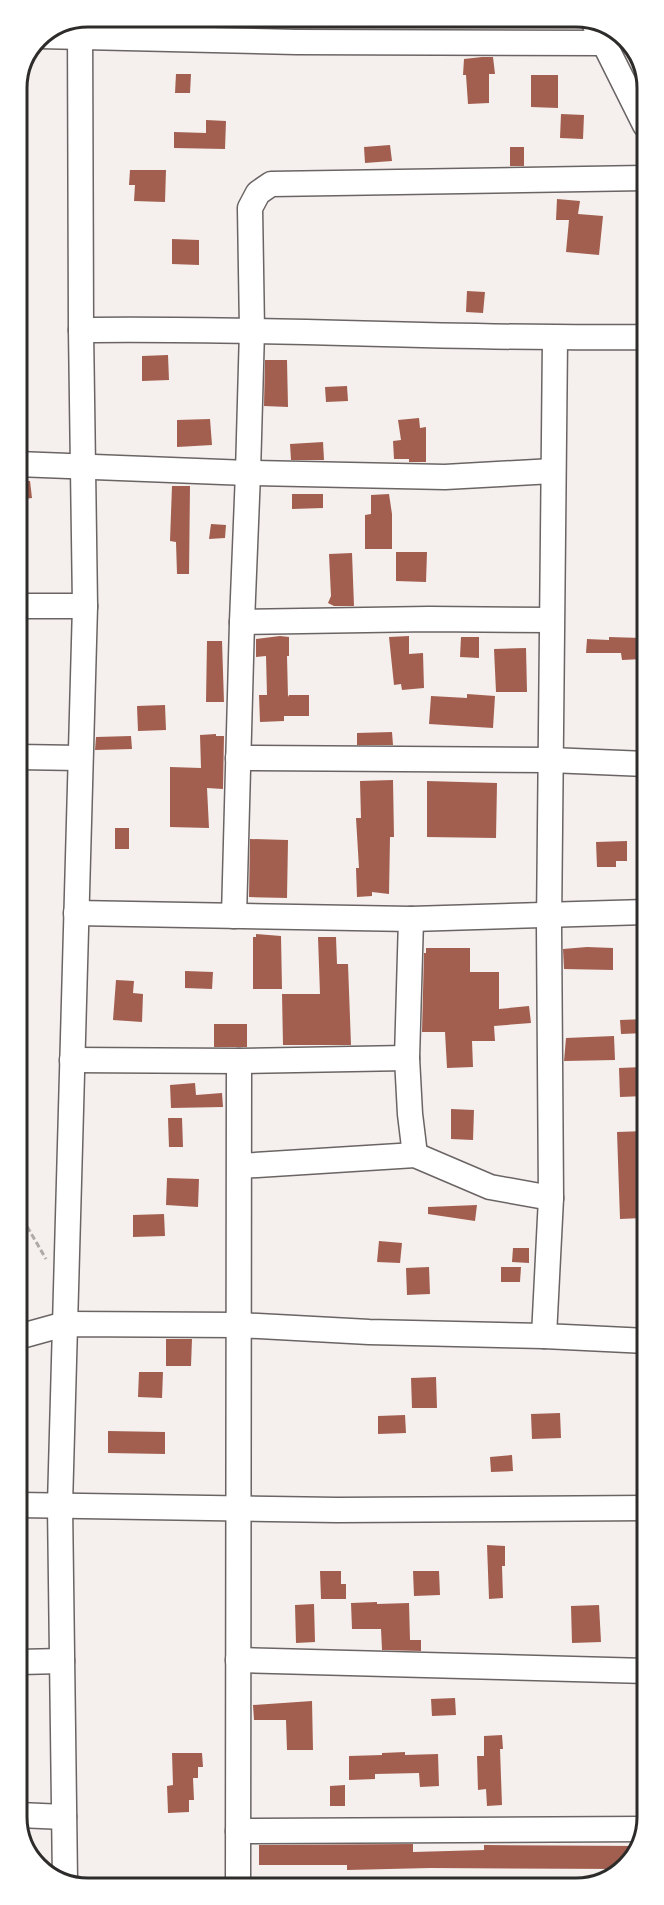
<svg xmlns="http://www.w3.org/2000/svg" width="664" height="1905" font-family="Quicksand,sans-serif">
<style>
.building{fill:#a25f4f}
.lines{fill:none;stroke-linecap:round;stroke-linejoin:round}
.minor-casing{stroke:#6a6564;stroke-width:27}
.path{stroke:#afaaa9;stroke-width:3;stroke-dasharray:6 3;stroke-linecap:butt}
.minor{stroke:#fff;stroke-width:24}
.rim{fill:none;stroke:#2e2c2b;stroke-width:3}
</style>
<rect width="100%" height="100%" fill="#f5efed"/>
<g class="building">
<path d="M482,57H493L495,74H489V103L468,104L466,75H463L464,59Z"/>
<path d="M176,74H191L190,93H175Z"/>
<path d="M531,75H558V108L531,107Z"/>
<path d="M561,114L584,115L583,139L560,138Z"/>
<path d="M206,120L226,121L225,149L174,148V132L206,133Z"/>
<path d="M390,145L392,161L365,163L364,147Z"/>
<rect x="510" y="147" width="14" height="19"/>
<path d="M130,170H166L165,202L134,201L135,185H129Z"/>
<path d="M557,199L580,201L578,214L603,216L599,255L566,252L569,220H556Z"/>
<path d="M172,239L199,240V265L172,264Z"/>
<path d="M467,291L485,292L483,313L466,312Z"/>
<path d="M168,355L169,380L142,381V356Z"/>
<path d="M265,360H287L288,407L264,406Z"/>
<path d="M347,386L348,401L326,402L325,387Z"/>
<path d="M419,418L420,428L426,427V462H409V459H394L393,441L401,440L398,420Z"/>
<path d="M210,419L212,445L177,447V420Z"/>
<path d="M323,442L324,460H291L290,444Z"/>
<path d="M17,480L30,481L32,498L17,500Z"/>
<path d="M172,486H190L189,574H177L176,542L170,541Z"/>
<path d="M292,494H323V508L292,509Z"/>
<path d="M389,494L392,514V549H365V515L371,514V495Z"/>
<path d="M211,524L226,525L225,538L209,539Z"/>
<path d="M396,552H427L426,582L396,581Z"/>
<path d="M352,553L354,606H334L328,603L331,596L329,554Z"/>
<path d="M280,636L289,637V656H287L288,697L289,695H309V716H284V721L260,722L259,695H267L266,656L256,657V639Z"/>
<path d="M409,636V654L423,653L424,688L402,690L401,684L394,685L389,637Z"/>
<path d="M461,637H479V658L460,657Z"/>
<path d="M609,637L642,638V641H646V653H642L643,659L622,660L621,653H586L587,639L609,640Z"/>
<path d="M207,641H222L224,702H206Z"/>
<path d="M526,648L527,692H496L494,649Z"/>
<path d="M467,694L495,696L493,728L429,724L431,696L467,698Z"/>
<path d="M165,705L166,730L138,731L137,706Z"/>
<path d="M392,732L393,745H357V733Z"/>
<path d="M216,734V736H224L223,789L207,788L209,828L170,827V767L201,768L200,735Z"/>
<path d="M131,736L132,749L95,750L96,737Z"/>
<path d="M393,780L394,837H390L389,894L372,892V896L357,897L356,868H359L356,818H361L360,781Z"/>
<path d="M427,781L497,783L496,838L427,837Z"/>
<rect x="115" y="828" width="14" height="21"/>
<path d="M250,839L288,840L287,898L249,897Z"/>
<path d="M627,841V861H616V867H597L596,842Z"/>
<path d="M256,934L281,936L282,989H253V937H256Z"/>
<path d="M318,937H336L337,964H348L351,1045H283L282,994H320Z"/>
<path d="M587,947L613,948V970L564,969L563,949Z"/>
<path d="M426,948H470V972H499V1009L529,1006L531,1023L494,1026L495,1041H472L473,1067L447,1068L445,1032H422L424,953H426Z"/>
<path d="M185,971L213,972L212,989L185,988Z"/>
<path d="M116,980L134,981L133,993L143,994L142,1022L113,1020Z"/>
<path d="M646,1019V1033L621,1034L620,1020Z"/>
<rect x="214" y="1024" width="33" height="23"/>
<path d="M614,1036L615,1060L564,1061L566,1038Z"/>
<path d="M643,1067L645,1096L620,1097L619,1068Z"/>
<path d="M195,1083L196,1095L222,1093L223,1107L171,1108L170,1085Z"/>
<path d="M451,1109L474,1110L473,1140L451,1139Z"/>
<path d="M168,1118H182L183,1147H169Z"/>
<path d="M646,1131L647,1176H640L642,1218L620,1219L617,1132Z"/>
<path d="M167,1178L199,1179L198,1207L166,1205Z"/>
<path d="M477,1205L475,1221L428,1214V1207Z"/>
<path d="M164,1214L165,1236L133,1237V1215Z"/>
<path d="M379,1241L402,1243L400,1263L377,1262Z"/>
<path d="M513,1248H529V1263L512,1262Z"/>
<path d="M429,1267L430,1294L407,1295L406,1268Z"/>
<path d="M501,1267H521L520,1282H501Z"/>
<path d="M166,1339H192L191,1366H166Z"/>
<path d="M139,1372H163L162,1398L138,1397Z"/>
<path d="M436,1377L437,1408H412L411,1378Z"/>
<path d="M560,1413L561,1438L532,1439L531,1414Z"/>
<path d="M405,1415L406,1433L378,1434V1416Z"/>
<path d="M108,1431L165,1432V1454L108,1453Z"/>
<path d="M512,1455L513,1471L491,1472L490,1457Z"/>
<path d="M487,1545L505,1546V1566H502L503,1598L489,1599Z"/>
<path d="M320,1571H341V1584H346V1599H321Z"/>
<path d="M413,1571H439L440,1595L414,1596Z"/>
<path d="M377,1602V1604L409,1603L410,1640H421V1651L382,1650L381,1629H352L351,1603Z"/>
<path d="M314,1604L315,1642L296,1643L295,1605Z"/>
<path d="M599,1605L601,1642L572,1643L571,1606Z"/>
<path d="M455,1698L456,1715L432,1716L431,1699Z"/>
<path d="M312,1701L313,1750H287L286,1720H254L253,1705Z"/>
<path d="M502,1735L503,1749H500L502,1805L487,1806L486,1789L478,1790L477,1756H484V1736Z"/>
<path d="M405,1752V1755L438,1754L439,1786L420,1787L419,1773L375,1774V1779L349,1780V1756L382,1755V1753Z"/>
<path d="M172,1753H202L203,1767H198V1778H193L194,1800H189V1812L168,1813L167,1786L173,1785Z"/>
<path d="M345,1785V1806H330V1786Z"/>
<path d="M413,1844V1852L484,1850V1845L638,1846L633,1860L621,1869L430,1868L347,1870V1865H259V1845Z"/>
</g>
<g class="lines">
<g class="minor-casing">
<g id="minor">
<path d="M593,21L645,125"/>
<path d="M40,36L296,42L604,43"/>
<path d="M81,330C269,327 457,340 645,337"/>
<path d="M555,339L549,926L551,1198L544,1336L647,1341"/>
<path d="M17,464L248,473L445,477L553,471"/>
<path d="M17,606H85"/>
<path d="M242,622L429,619L551,620"/>
<path d="M18,757L80,758"/>
<path d="M238,758L550,760L646,764"/>
<path d="M76,913L411,919L646,912"/>
<path d="M234,916L242,622L248,473L252,330L250,208L258,193L271,184L645,178"/>
<path d="M411,919L407,1058L410,1114L415,1155"/>
<path d="M72,1060L239,1061L407,1058"/>
<path d="M240,1166L415,1155L490,1187L551,1198"/>
<path d="M18,1337L65,1324L239,1325L369,1332L544,1336"/>
<path d="M19,1505L337,1510L647,1508"/>
<path d="M238,1660L647,1671"/>
<path d="M19,1662L62,1661"/>
<path d="M19,1815L64,1817"/>
<path d="M238,1831L644,1829"/>
<path d="M65,1881L60,1505L85,606L81,330L80,20"/>
<path d="M238,1888L239,1061"/>
</g>
</g>
<path class="path" d="M18,1211L46,1259"/>
<use href="#minor" class="minor"/>
</g>
<path d="M0 0H664V1905H0ZM88 27H576A61 61 0 0 1 637 88V1817A61 61 0 0 1 576 1878H88A61 61 0 0 1 27 1817V88A61 61 0 0 1 88 27Z" fill="#fff" fill-rule="evenodd"/>
<path class="rim" d="M88 27H576A61 61 0 0 1 637 88V1817A61 61 0 0 1 576 1878H88A61 61 0 0 1 27 1817V88A61 61 0 0 1 88 27Z"/>
</svg>
